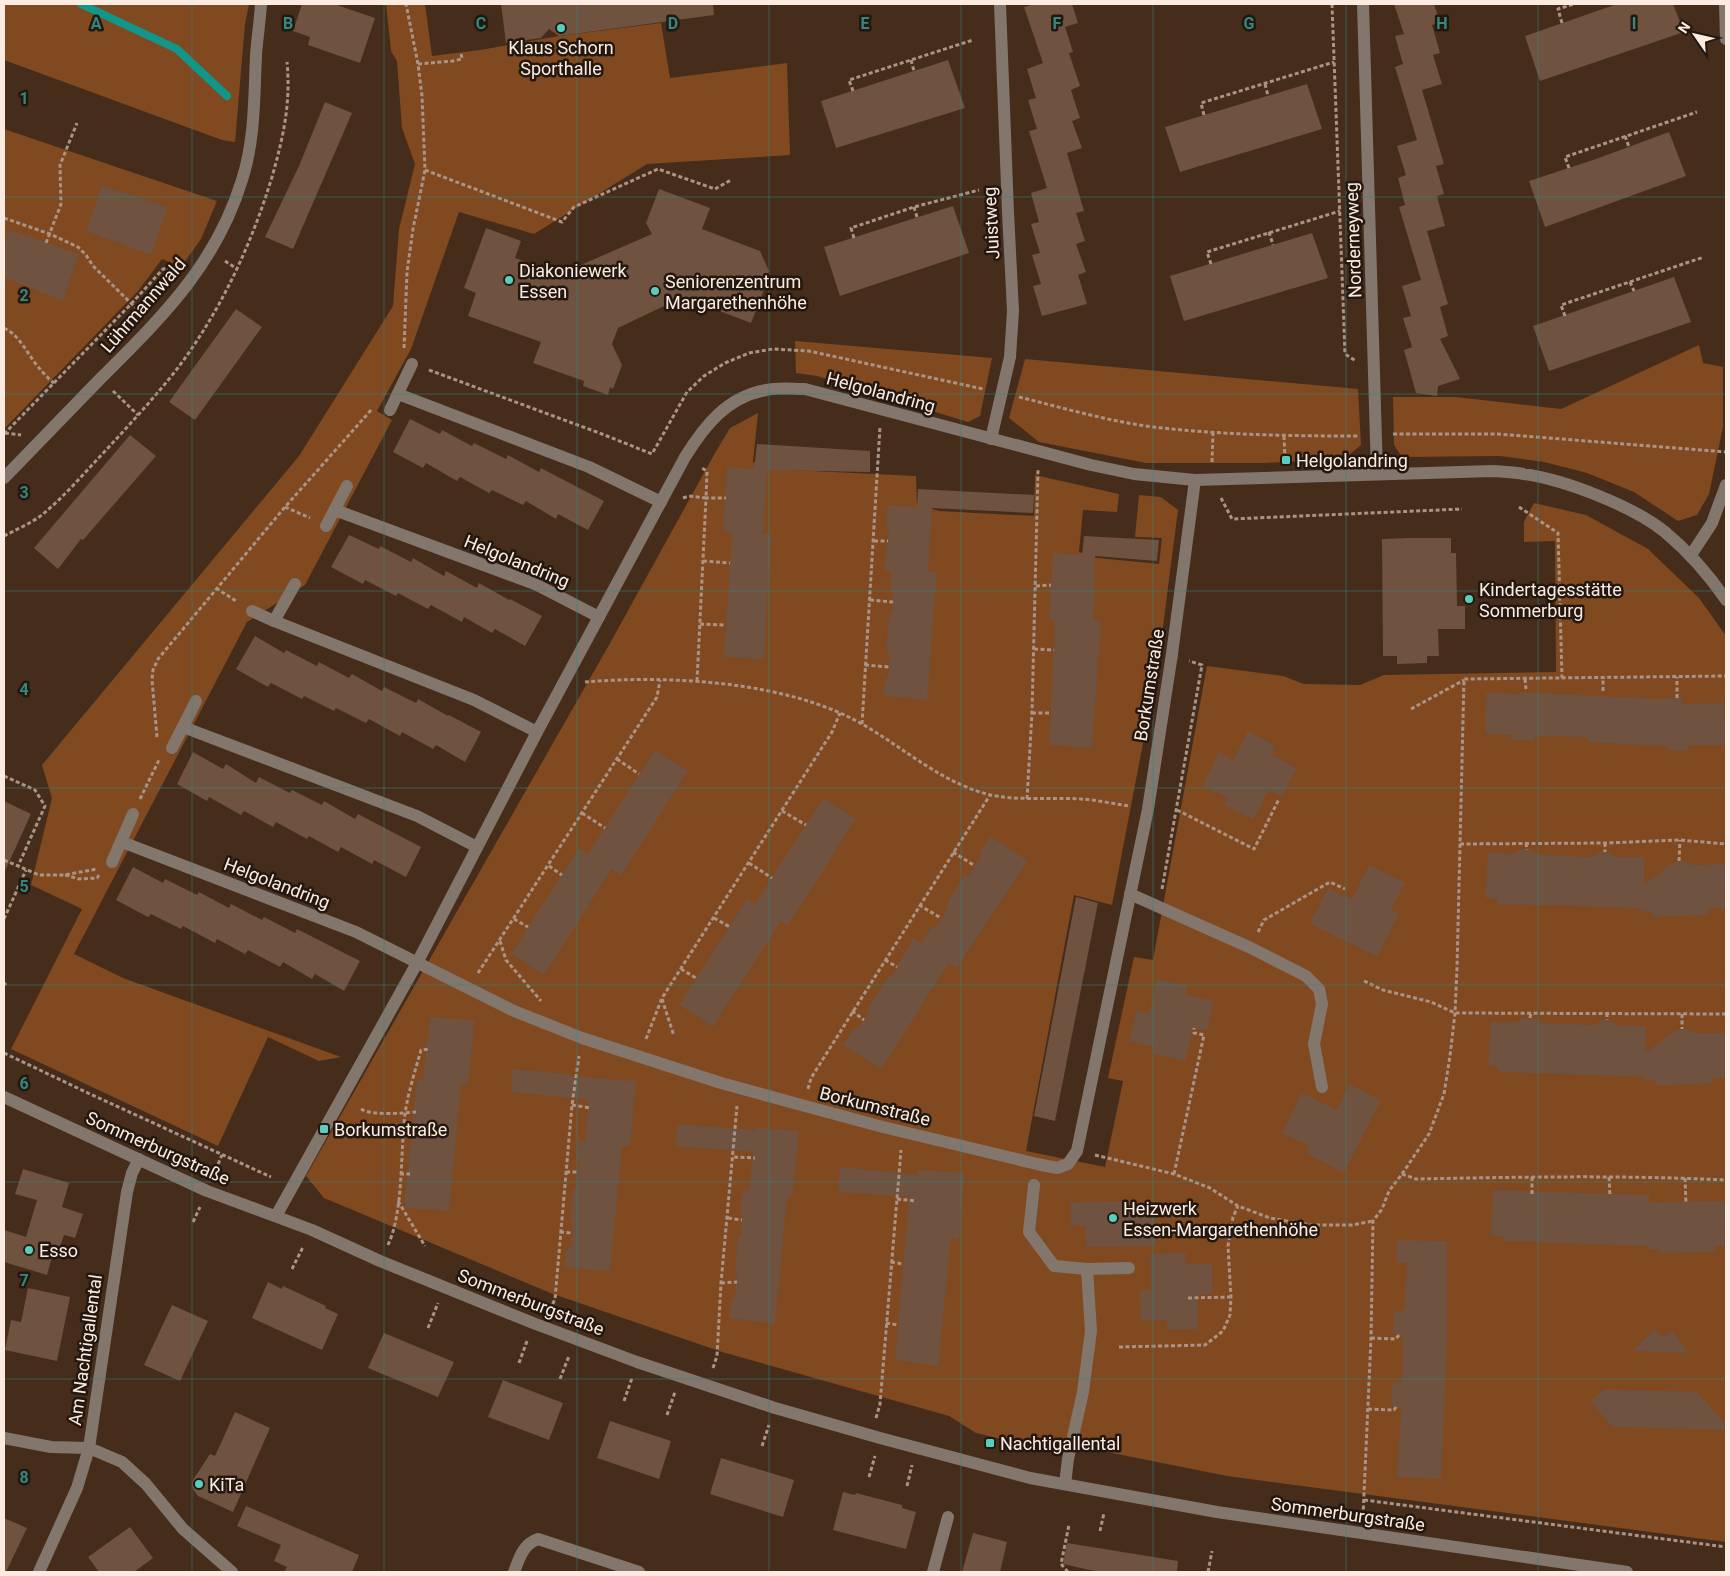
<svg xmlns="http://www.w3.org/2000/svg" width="1730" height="1576" font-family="Roboto,sans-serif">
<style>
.green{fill:#804920}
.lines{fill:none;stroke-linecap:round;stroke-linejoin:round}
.stream{stroke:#10978a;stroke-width:8}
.building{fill:#6f523f}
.path{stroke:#a99486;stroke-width:3;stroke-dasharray:4 2.5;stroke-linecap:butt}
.minor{stroke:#83766d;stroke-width:12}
.grid{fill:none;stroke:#33887f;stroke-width:1;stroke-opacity:0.55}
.poi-dot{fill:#59cebf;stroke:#231810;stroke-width:2}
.labels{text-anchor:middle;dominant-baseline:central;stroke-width:5;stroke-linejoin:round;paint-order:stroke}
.poi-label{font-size:18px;fill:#fcebe0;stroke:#231810;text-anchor:start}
.street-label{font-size:18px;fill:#fcebe0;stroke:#231810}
.grid-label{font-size:16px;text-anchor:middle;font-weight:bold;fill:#33887f;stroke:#231810;stroke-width:5;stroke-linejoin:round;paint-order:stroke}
</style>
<rect width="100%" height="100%" fill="#462c1a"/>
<g class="green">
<path d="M4,4H249L245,24L235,142L222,140L4,60Z"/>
<path d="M386,4H425L432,56L480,50L559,36L661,23L670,78L787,63L790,155L647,164L534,234L459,212L411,349L377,411L392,420L305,585L247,622L74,954L123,978L341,1057L319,1061L268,1037L218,1146L11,1049L82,909L31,885L52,798L42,765L299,456L393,306L399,229L415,164L402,128L397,61L391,51Z"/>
<path d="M4,129L217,201L201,239L181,267L162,259L138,291L4,429Z"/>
<path d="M795,341L992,358L980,416L968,422L817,376L796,373Z"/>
<path d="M1699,345L1703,363L1723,367V427L1709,494L1697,515L1678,521L1634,492L1587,473L1544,462L1500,456L1402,457L1394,445L1393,397H1456L1561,409Z"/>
<path d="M1025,359L1358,389L1361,445L1344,459L1264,463H1146L1039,442L1009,418Z"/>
<path d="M758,413L753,462L771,469L916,476L917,504L939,511L1034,516L1035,475L1119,494L1117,512L1083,510L1079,552L1098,558L1159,564L1162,538L1135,537L1139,495L1161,497L1178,510L1158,665L1112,905L1074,895L1026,1151L1105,1167L1123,1081L1108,1078L1134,957L1153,960L1207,666L1283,676L1304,684L1360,685L1384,675L1556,672L1555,541L1524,542V522L1534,503L1586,515L1648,549L1699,598L1726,636V1542L1227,1476L1082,1447L1056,1452L976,1433L949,1416L722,1352L553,1294L324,1198L306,1176L609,645L715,453L730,428Z"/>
</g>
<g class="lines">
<path class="stream" d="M81,4L177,49L227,96"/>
</g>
<g class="building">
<path d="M302,4H334L375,18L360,63L308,45L310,37L293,31Z"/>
<path d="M501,4H713L714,15L559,36L549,29L541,38L506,43Z"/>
<path d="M1035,4H1072L1078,23L1065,27L1073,52L1069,53L1080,86L1071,90L1080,118L1072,121L1082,148L1067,153L1084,211L1076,213L1085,241L1076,244L1086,272L1078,275L1087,304L1042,316L1033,286L1041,284L1032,255L1040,253L1031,224L1039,222L1031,193L1047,188L1029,131L1037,129L1028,100L1036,98L1027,69L1043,63L1024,7Z"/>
<path d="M1394,4H1434L1440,22L1432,25L1440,53L1433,55L1442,84L1422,90L1444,164L1436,166L1444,194L1437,196L1445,226L1427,231L1448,304L1440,307L1448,336L1440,339L1460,379L1438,386L1437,396L1416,393L1404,350L1412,347L1403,318L1411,316L1402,286L1421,280L1399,207L1405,205L1398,178L1406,175L1397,146L1417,140L1395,67L1403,64L1395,36L1404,34Z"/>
<path d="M1617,4H1673L1684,32L1540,81L1525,36Z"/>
<path d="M948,60L965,108L836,148L821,101Z"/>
<path d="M1307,84L1322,129L1180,172L1165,127Z"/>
<path d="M325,102L352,113L293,249L265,237L299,166Z"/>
<path d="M1669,132L1686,176L1545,227L1529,181L1596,159Z"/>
<path d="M102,185L168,207L151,255L86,231Z"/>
<path d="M659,189L710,208L702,229L760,251L769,271L763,284L765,287L751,323L683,297L618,328L612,344L622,365L613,389L610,387L608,395L583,386L584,381L533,363L541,342L468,316L476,293L464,288L486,228L521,241L515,258L560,274L652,234L646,223Z"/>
<path d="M953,206L969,253L840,296L824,247Z"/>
<path d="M10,230L79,254L63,301L4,277V246Z"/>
<path d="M1312,233L1328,278L1184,321L1170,276Z"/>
<path d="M1674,277L1691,322L1549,371L1533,326Z"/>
<path d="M236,309L262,327L195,420L169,402Z"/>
<path d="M410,419L440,434L442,430L472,446L474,443L506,459L508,455L539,472L541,468L604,501L588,530L558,514L556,519L526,501L523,505L492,490L489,493L460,477L457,481L426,463L423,468L393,452Z"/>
<path d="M130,435L156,456L83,540L81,539L58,569L34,548Z"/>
<path d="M757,444L870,451V472L767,470L763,534H771L764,659L724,657L732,532L723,531L727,467L754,469Z"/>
<path d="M918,489L1034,495L1033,513L932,508L928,571L937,572L927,700L884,696L885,679L889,676V652L886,650L889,615L892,612L893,591L890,588L891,570H884L889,527L886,525L888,505L917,507Z"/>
<path d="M349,535L379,549L380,546L411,562L413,558L444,576L446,571L477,588L479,583L509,600L510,599L542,616L525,646L495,629L492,633L464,617L462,622L431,605L428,609L398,593L396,596L365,580L363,584L331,567Z"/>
<path d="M1084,536L1159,540L1157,561L1095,556L1094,620H1101L1092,748L1049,745L1055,619H1049L1053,553L1082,555Z"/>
<path d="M1407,538H1451V553H1456L1457,606H1465V629H1438L1439,656H1427V663L1397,664V656H1383L1382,539Z"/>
<path d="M255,636L284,653L286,650L317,666L319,662L349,678L352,674L382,691L384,687L416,703L418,699L448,716L449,715L481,732L465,762L436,745L433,749L402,732L400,736L369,719L366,723L336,708L334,711L304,696L302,699L271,683L268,687L236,669Z"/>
<path d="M1520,692L1660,699L1682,697V704L1724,703L1725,745H1688L1689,750H1667V746H1641V745L1588,742L1589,737L1535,736L1534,741L1512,740L1513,735L1485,734L1486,693L1520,694Z"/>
<path d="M1248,731L1276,746L1272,755L1297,768L1282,797L1269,790L1253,820L1224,805L1227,798L1202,786L1219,752L1233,760Z"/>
<path d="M655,750L688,771L621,875L612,869L544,975L511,954L579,848L588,854Z"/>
<path d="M193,752L223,769L226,764L256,783L259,777L290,793L292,790L322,805L324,801L355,819L358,814L421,847L406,877L374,860L372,864L341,847L338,852L309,836L307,839L276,822L273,827L244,811L241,815L209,797L207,801L177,784Z"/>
<path d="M823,798L856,819L788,925L781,921L713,1027L679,1005L747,899L755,904Z"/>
<path d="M4,801L31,814L4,873Z"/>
<path d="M990,836L1028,861L957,968L949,963L881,1069L843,1045L854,1028H858L864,1020L869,1012V1006L888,977H891L913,938L921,943L931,928H935L948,909L946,905L964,875L968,876L981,856L980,853Z"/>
<path d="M1521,849L1531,850L1538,855L1591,857L1599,852H1605L1610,853L1615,857H1644V884L1674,862L1685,861L1692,865L1726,864V908L1709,909V915L1653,917L1652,911L1641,912V908L1497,904L1498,899L1485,898L1488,853L1515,854Z"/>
<path d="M1369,865L1405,883L1391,910L1399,914L1377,957L1310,924L1328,888L1352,899Z"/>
<path d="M133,867L163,883L165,879L197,895L199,892L229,908L231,904L262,920L264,917L295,933L297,929L360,961L344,991L315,974L312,979L283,962L280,967L248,950L245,954L217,939L215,943L183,926L181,929L151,914L148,917L116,900Z"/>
<path d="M1076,897L1098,903L1055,1121L1034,1116Z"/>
<path d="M1157,979L1188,986L1186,995L1214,1001L1207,1031L1193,1028L1185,1061L1153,1054L1155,1047L1129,1041L1136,1010L1149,1013Z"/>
<path d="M430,1017L475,1020L468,1085L461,1084L449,1211L404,1208L417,1079L423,1080Z"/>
<path d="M1524,1018L1536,1019L1541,1023L1595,1025L1601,1020H1607L1613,1022L1618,1026H1646L1645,1053L1677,1030L1687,1029L1694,1033H1726V1078H1712V1083L1656,1086V1080H1644V1077L1499,1072V1067L1488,1066L1491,1022H1518Z"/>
<path d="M512,1069L569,1074V1076L636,1081L630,1146H622L610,1272L565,1267L567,1249L571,1247L573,1224L570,1220L574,1187L577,1186L579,1162L576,1158L578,1141H585L589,1100L511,1092Z"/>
<path d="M1349,1084L1381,1100L1344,1173L1305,1153L1309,1146L1282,1133L1302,1093L1337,1110Z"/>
<path d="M677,1124L755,1130V1127L799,1131L792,1198L787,1197L775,1324L729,1318L732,1299L735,1296L737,1275L735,1272L738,1237L741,1235L742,1212L740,1210L742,1191H749L753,1152L676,1146Z"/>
<path d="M840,1167L918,1175V1170L964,1173L959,1240L951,1238L938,1366L895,1360L909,1197L838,1192Z"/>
<path d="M23,1169L69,1183L62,1207L83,1214L75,1238L64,1235L60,1247L55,1246L47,1275L4,1262V1230L26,1237L37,1200L15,1194Z"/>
<path d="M1493,1190L1650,1195L1649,1202L1726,1201V1246H1715V1252L1659,1253L1660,1249H1648L1647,1246L1503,1241L1504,1236H1491Z"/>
<path d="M1132,1201V1210H1155V1246L1086,1247L1085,1226H1071L1070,1202Z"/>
<path d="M1397,1240L1447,1241V1346L1441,1479L1397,1477L1401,1409L1391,1405L1392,1384L1402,1382L1403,1336L1393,1333L1394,1312L1404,1310L1407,1263H1396Z"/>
<path d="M1186,1253V1264H1212V1294L1197,1295L1198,1329L1167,1330V1320L1141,1321L1140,1290L1151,1289L1150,1254Z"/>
<path d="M268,1282L282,1289L283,1286L326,1306L325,1308L338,1314L322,1350L252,1318Z"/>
<path d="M28,1288L70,1297L57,1361L5,1350L11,1320L21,1322Z"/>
<path d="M172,1305L208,1321L180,1381L144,1365Z"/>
<path d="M1656,1329L1663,1338L1672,1330L1689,1353L1632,1351Z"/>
<path d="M384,1333L454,1362L438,1397L368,1368Z"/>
<path d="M503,1380L563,1403L549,1440L488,1417Z"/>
<path d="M1604,1389L1697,1392L1726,1425V1430L1613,1427L1590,1402Z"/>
<path d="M235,1412L270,1428L233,1512L198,1496L193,1489L192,1485L193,1480L210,1454L215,1456Z"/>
<path d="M610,1421L671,1441L659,1479L597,1458Z"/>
<path d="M721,1458L794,1480L783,1517L710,1494Z"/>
<path d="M843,1492L855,1495L856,1493L902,1505V1508L916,1512L906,1549L833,1530Z"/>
<path d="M246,1506L359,1555L352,1572H284L287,1567L274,1561L281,1545L237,1526Z"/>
<path d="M4,1518L27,1528L6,1572H4Z"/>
<path d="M130,1527L153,1558L134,1572H99L88,1557Z"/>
<path d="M973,1533L1007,1542L1000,1572H962Z"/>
<path d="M1067,1543L1178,1561L1177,1572H1099L1063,1564Z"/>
</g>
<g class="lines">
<g class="path">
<path d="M1332,4L1345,354L1356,361"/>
<path d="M1562,23L1558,9L1574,4"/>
<path d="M911,60L914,71"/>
<path d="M418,64L453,61L462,59L461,52"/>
<path d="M1265,84L1268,96"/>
<path d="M853,91L849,80L973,40"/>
<path d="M1204,115L1201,103L1334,62"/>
<path d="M1625,136L1629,147"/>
<path d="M1569,168L1565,157L1697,112"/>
<path d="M425,170L562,222L574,207L658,169L715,189L731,180"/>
<path d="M914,207L917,217"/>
<path d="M4,218L50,234L78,247L86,255L93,266L141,313"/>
<path d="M1269,232L1273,245"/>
<path d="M854,238L851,228L914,207L979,190"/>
<path d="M46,243L61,204L60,165L77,123"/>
<path d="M225,261L237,269"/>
<path d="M1211,264L1207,252L1340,211"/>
<path d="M1630,282L1634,291"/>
<path d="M1565,316L1561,305L1704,257"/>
<path d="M4,328C21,336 28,356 40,369C44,374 49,379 54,383"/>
<path d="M404,348L407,272L413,229L425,170L422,96L418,64L406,4"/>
<path d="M429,370L602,434L652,454L687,392L704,376L725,363L749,353L773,349L809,351L983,389"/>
<path d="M113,391L138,415"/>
<path d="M1019,397C1063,408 1108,421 1153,427C1222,435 1290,436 1359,436"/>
<path d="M5,433L21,435"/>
<path d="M4,434L131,304L163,269L167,268L174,272"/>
<path d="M1393,434H1498L1726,452"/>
<path d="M1284,436L1285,460"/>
<path d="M1212,462L1213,433"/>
<path d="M683,498L689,496L706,498L707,471L700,467"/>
<path d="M1221,498L1232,519L1462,509"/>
<path d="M285,507L310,518"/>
<path d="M1519,507L1558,533L1562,678"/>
<path d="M4,536C17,529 32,523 43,514C66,495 86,471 107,449C131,423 155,397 177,369C220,312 251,246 272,177C283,138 291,104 287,62"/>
<path d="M874,541H888"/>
<path d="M703,561L730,563"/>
<path d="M1036,586L1051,585"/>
<path d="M216,588L236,601"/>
<path d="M870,600L893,602"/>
<path d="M700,624L726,625"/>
<path d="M1034,649L1054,650"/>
<path d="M865,665L889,667"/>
<path d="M1525,679L1526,689"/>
<path d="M697,681L706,498H726"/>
<path d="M585,682C669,675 787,681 862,724C904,748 943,784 991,795C1021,801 1051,797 1081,799C1097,800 1114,804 1130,806"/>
<path d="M1603,691V678"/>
<path d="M1677,698V677"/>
<path d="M1411,709L1464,680"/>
<path d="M1032,713H1051"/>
<path d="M862,724L880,427"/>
<path d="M157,737L152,680L153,670L158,659L285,507L372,409"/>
<path d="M617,759L639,774"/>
<path d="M4,776L35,790L45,806L18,866"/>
<path d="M140,799L159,760"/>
<path d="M1027,799L1032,713L1038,470"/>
<path d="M1177,810L1254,849L1279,799"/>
<path d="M782,811L806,825"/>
<path d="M582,813L605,828"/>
<path d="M1526,843L1527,850"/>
<path d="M1605,843V852"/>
<path d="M1460,844L1605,843L1680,840L1726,844"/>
<path d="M953,852L975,866"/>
<path d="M4,860L39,875H64L97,869"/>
<path d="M1679,861L1680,840"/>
<path d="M749,863L772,878"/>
<path d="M549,866L562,875"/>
<path d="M65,875L79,879L97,878L99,875"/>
<path d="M1162,889L1202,665L1189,661"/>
<path d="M919,905L941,918"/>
<path d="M714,918L730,927"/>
<path d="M4,919L26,870"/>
<path d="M514,919L528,927"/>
<path d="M1258,932L1264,920L1330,882L1345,889"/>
<path d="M500,941L506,960L541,1001"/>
<path d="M885,960L897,967"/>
<path d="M681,969L696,978"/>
<path d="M478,973L657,697L660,680"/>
<path d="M1364,981L1383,990L1431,1002L1455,1013L1726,1014"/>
<path d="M4,983L6,985"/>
<path d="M662,999L674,1036"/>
<path d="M852,1011L864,1020"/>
<path d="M1607,1013V1020"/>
<path d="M1682,1014V1029"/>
<path d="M1530,1018L1531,1013"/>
<path d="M646,1039L662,998L832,732L840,713"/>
<path d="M4,1053L88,1093L271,1177"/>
<path d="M808,1089L811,1078L990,795"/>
<path d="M572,1105L591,1108"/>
<path d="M361,1109C372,1116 403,1113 416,1112"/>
<path d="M1095,1155L1174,1174L1210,1188L1238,1206L1270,1218L1310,1225H1352L1373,1221"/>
<path d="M734,1157L755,1158"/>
<path d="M566,1172H578"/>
<path d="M400,1174H410"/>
<path d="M1174,1174L1204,1035L1194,1033V1028"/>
<path d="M1402,1174L1416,1179C1520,1177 1623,1175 1726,1180"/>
<path d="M213,1176L222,1155"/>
<path d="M1609,1177L1610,1196"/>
<path d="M1685,1178L1686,1204"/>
<path d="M1532,1194V1176"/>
<path d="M897,1199L916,1201"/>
<path d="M398,1201L425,1246"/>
<path d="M728,1218L742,1220"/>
<path d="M193,1222L200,1207"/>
<path d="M560,1232L572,1233"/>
<path d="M388,1245C404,1210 400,1154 405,1114C408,1093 415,1071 421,1050L429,1049"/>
<path d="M891,1262L903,1264"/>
<path d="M292,1269L303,1247"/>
<path d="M721,1283L737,1282"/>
<path d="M1188,1298L1231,1297"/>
<path d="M550,1310L555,1299L572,1105L579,1056"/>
<path d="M886,1323L898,1325"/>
<path d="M428,1328L438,1303"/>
<path d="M1371,1338L1396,1339L1399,1335"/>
<path d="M1119,1347L1205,1345L1223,1331L1230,1315L1231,1297L1228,1246L1233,1217L1238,1206"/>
<path d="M519,1363L527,1341"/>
<path d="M713,1368L717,1356L721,1283L737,1106"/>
<path d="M560,1379L569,1356"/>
<path d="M624,1401L632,1378"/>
<path d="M1368,1409L1394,1410L1396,1407"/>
<path d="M667,1415L675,1392"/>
<path d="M876,1418L880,1404L901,1150"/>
<path d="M762,1446L769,1425"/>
<path d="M869,1477L875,1456"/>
<path d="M907,1486L912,1465"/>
<path d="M1364,1500L1726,1547"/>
<path d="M1363,1516L1371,1338L1373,1221L1382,1209L1389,1191L1402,1174L1429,1134L1444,1094L1450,1056L1455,1013L1457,968L1464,679L1726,676"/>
<path d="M1100,1531L1104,1513"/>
<path d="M1068,1572L1061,1564L1069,1525"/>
<path d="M1208,1572L1212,1551"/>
</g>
<g class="minor">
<path d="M1363,4L1377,474"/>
<path d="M1725,4L1726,39"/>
<path d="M398,394L589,467L661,502"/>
<path d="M390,410L412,364"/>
<path d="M991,439L1010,357L1013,311L1008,212L1000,4"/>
<path d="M4,478C36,445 69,411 101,378C162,317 216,265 242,180C255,140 254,98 256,56C257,39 260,21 261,4"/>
<path d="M335,510L535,584L599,617"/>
<path d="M326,526L347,486"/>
<path d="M1691,555L1712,523L1726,485"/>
<path d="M252,611L274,621L295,584"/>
<path d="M274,621L474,700L537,732"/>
<path d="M183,727L417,816L477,847"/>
<path d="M172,748L196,701"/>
<path d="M122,842L356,932L514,1011L582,1038L721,1083L805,1106L883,1127L1037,1164L1057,1168L1068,1164L1077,1151L1148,809L1172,654L1195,480"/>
<path d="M112,862L133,814"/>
<path d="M1130,894L1251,948L1306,976L1319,989L1322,1004L1314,1044L1322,1087"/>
<path d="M4,1097L207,1191L312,1230L380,1261L533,1323L637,1362L775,1408L880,1438L1030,1478L1217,1512L1627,1572"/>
<path d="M1034,1185L1029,1232L1054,1266L1087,1269L1129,1268"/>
<path d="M276,1216L417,963L537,732L685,457C705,425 727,397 766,390C779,387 793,389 805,389L1091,465L1134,474L1195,480L1493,471C1504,472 1514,472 1524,474C1565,480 1633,506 1665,532C1689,552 1709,575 1726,600"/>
<path d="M4,1438L51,1447L89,1448L122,1462L146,1484L183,1529L232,1572"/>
<path d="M1065,1484L1068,1459L1083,1392L1091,1331L1087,1269"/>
<path d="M39,1572L77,1488L89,1448L127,1192L132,1173L139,1159"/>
<path d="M514,1572C519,1559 523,1544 538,1539L639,1572"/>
<path d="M933,1572L948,1517"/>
</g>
</g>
<path class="grid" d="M192,4V1572M384,4V1572M577,4V1572M769,4V1572M961,4V1572M1153,4V1572M1346,4V1572M1538,4V1572M4,197H1726M4,394H1726M4,591H1726M4,788H1726M4,985H1726M4,1182H1726M4,1379H1726"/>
<g class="poi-dot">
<circle cx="561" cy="28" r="5"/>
<circle cx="509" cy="280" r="5"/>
<circle cx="655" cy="291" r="5"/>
<rect x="1281" y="455" width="10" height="10" rx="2.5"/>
<circle cx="1469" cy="599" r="5"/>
<rect x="319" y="1124" width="10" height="10" rx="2.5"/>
<circle cx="1113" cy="1218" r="5"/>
<circle cx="29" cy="1250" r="5"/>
<rect x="985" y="1438" width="10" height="10" rx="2.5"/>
<circle cx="199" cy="1484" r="5"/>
</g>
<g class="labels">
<g class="poi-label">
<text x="561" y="47" text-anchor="middle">Klaus Schorn<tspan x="561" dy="21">Sporthalle</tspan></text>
<text x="519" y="270">Diakoniewerk<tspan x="519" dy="21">Essen</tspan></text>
<text x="665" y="281">Seniorenzentrum<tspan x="665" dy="21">Margarethenhöhe</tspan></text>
<text x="1296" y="460">Helgolandring</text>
<text x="1479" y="589">Kindertagesstätte<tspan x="1479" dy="21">Sommerburg</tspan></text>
<text x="334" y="1129">Borkumstraße</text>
<text x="1123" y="1208">Heizwerk<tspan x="1123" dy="21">Essen-Margarethenhöhe</tspan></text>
<text x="39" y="1250">Esso</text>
<text x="1000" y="1443">Nachtigallental</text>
<text x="209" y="1484">KiTa</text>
</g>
<g class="street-label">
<text transform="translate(991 223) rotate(-93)">Juistweg</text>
<text transform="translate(1353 240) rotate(-92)">Norderneyweg</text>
<text transform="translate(143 305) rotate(-49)">Lührmannwald</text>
<text transform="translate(881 392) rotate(15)">Helgolandring</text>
<text transform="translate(517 561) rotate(22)">Helgolandring</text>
<text transform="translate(1149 685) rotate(-81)">Borkumstraße</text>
<text transform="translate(277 883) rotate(21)">Helgolandring</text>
<text transform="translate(875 1106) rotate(14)">Borkumstraße</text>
<text transform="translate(158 1148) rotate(24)">Sommerburgstraße</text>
<text transform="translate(531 1302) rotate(21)">Sommerburgstraße</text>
<text transform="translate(85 1350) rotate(-82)">Am Nachtigallental</text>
<text transform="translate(1348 1514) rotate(8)">Sommerburgstraße</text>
</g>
</g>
<g class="grid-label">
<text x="96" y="29">A</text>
<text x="288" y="29">B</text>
<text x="481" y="29">C</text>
<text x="673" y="29">D</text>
<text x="865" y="29">E</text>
<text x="1057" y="29">F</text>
<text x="1249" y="29">G</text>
<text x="1442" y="29">H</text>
<text x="1634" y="29">I</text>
<text x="24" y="104">1</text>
<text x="24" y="301">2</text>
<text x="24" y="498">3</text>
<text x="24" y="695">4</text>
<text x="24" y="892">5</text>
<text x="24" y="1089">6</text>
<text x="24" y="1286">7</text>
<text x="24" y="1483">8</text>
</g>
<rect width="1730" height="1576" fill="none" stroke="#fcebe0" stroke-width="10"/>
<g transform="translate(1695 35) rotate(304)" stroke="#231810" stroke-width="4" paint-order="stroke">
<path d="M0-4L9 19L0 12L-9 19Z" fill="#fcebe0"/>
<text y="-8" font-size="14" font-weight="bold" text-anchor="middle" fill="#fcebe0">N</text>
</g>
</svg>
